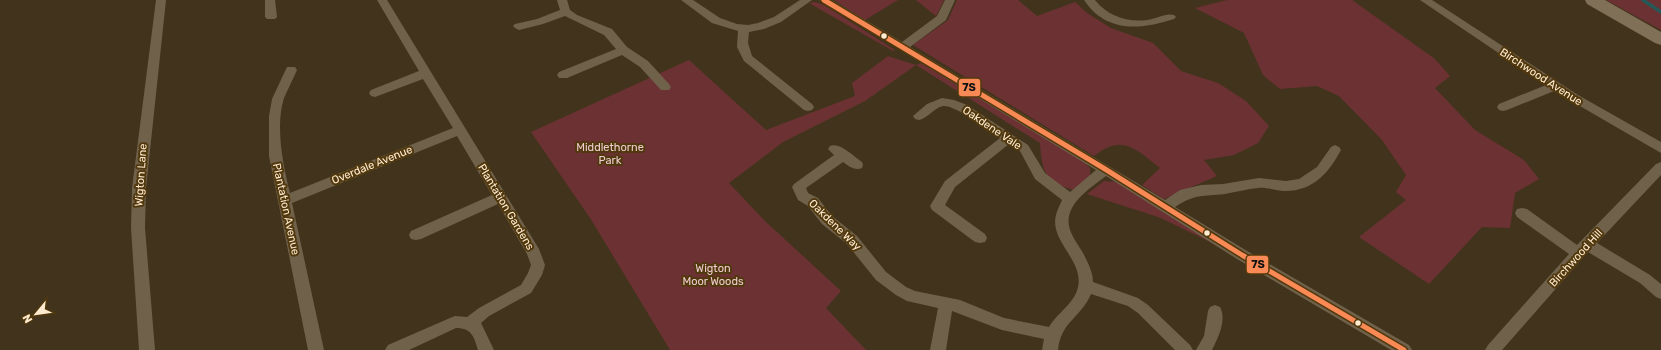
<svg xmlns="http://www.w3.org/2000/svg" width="1661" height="350" font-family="Rubik,sans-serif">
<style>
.green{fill:#6c3133}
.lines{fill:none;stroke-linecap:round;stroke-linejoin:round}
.stream{stroke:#255958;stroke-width:3.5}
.minor{fill:#70614b;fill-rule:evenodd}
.highway{fill:#807057;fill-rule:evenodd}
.bus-1-casing{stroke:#51380d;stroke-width:8}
.bus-1{stroke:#f98a56;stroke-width:5}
.bus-dot{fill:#ffebd0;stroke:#51380d;stroke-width:1.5}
.labels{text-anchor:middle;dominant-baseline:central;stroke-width:4;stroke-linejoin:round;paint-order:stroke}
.street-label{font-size:11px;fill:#ffebd0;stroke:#51380d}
.park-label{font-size:11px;fill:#eececf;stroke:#51380d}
.line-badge{stroke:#51380d;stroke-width:1.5}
.pale-badge-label{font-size:11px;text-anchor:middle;font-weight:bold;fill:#111}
</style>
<rect width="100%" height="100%" fill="#42341c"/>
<g class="green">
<path d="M834,0H898L865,20Z"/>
<path d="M916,0H944L936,16Z"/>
<path d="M957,0H1018L1037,16L1075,2L1087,13L1111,28L1153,43L1181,71L1218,83L1246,101L1269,126L1258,143L1234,155L1204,160L1217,176L1164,199L1142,185L1160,168C1136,149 1122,133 1094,156L913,45L948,20Z"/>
<path d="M1227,0H1352L1435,59L1450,76L1435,88L1475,130L1524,160L1539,179L1515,193L1510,228L1482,227L1429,284L1359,237L1406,200L1396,192L1406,175L1382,140L1339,96L1317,86L1280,89L1263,75L1244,33L1195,8Z"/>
<path d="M1606,0H1661V30Z"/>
<path d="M815,2L824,5L895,50L893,51L809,3Z"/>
<path d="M888,56L916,65L921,63L1083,161L1090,168V176L1074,190C1044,183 1042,170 1040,143L916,65L865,101L783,142L729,183L766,222L841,291L826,308L866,350H670L592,221L531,132L689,60L766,130L855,96L852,83Z"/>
<path d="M1104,181L1117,182L1212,243L1161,218L1087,194Z"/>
</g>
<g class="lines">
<path class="stream" d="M1643,0L1661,12"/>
<g class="minor">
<path d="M156,0H166L146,188L145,228L155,350H139L131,228L132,188Z"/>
<path d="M265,0H275L277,17L275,19H267L265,17Z"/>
<path d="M377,0H387L539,249L545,265L542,275L531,293L489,316L481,323L494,350H478C474,337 472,328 456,328L409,350H385L388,345L450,318L455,316L467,317L479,308L521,285L528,273L531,265L527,254L498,204L421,239L416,240L411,239L409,235L411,231L492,195L457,136L292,203L324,350H308L269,156V116L272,99L287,67H295L297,70C293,79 288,89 284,98C275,126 283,165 290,193L453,128L423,79L375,97L371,96L369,93L371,90L419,71Z"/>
<path d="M557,0H567L570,10L577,15L612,29L627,47L648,61L669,84L671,87L669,90H661L640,67L622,55L567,78H559L557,75L559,72L616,49L604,35L565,16L543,24L519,30L515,28L513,26L515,24L537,19L560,10Z"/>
<path d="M681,0H693L720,18L737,24L748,25L758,23L774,17L800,0H812L781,22L764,29L749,32L748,43L752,56L812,104L814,107L812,110L808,111L804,110L744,61L737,47L738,31L712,23Z"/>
<path d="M819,0H832L902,42L937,16L945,0H955L946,20L910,47L1165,200L1180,190L1201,185L1223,184L1259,178L1286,181L1299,179L1317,167L1331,147L1335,145L1339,147L1341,150C1329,172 1314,191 1285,191C1276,191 1267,187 1258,188C1247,189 1236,192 1225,194C1201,197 1197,193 1175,207L1247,251L1409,345L1412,350H1391L1237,259L1106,176C1091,188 1065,203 1069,226C1071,236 1078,244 1083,253C1088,263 1093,272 1093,282L1138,298L1148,305L1190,345L1193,350H1175L1138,313L1128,306L1091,294C1081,318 1061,321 1058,350H1042L1044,339L1002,330L952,311L946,350H930L938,308L907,301L896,295L876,280L847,244L822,224L808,206L798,200L792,187L794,184L834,155L828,149L830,146C840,142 853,156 862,162L863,165L862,168C854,171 849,166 843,162L806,188L808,193L818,198L832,216L857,236L886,272L906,287L915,291L960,300L1004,318L1049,327C1057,313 1075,303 1078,287C1084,260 1049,241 1056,215C1057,210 1060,205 1062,200L1035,179L1020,151L1009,144L955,187L945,205L985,234L987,238L985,242L980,243L975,242L932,210L930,206L945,181L1000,138C990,131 954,104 943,106C934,108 928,118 919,120L915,119L913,116L927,104L942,98L954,100L967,105L1028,145L1045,173L1070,192L1096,170Z"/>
<path d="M1084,0H1095C1108,17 1131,24 1152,19C1159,17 1167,13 1174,15L1176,17L1174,19C1140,30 1106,33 1084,0Z"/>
<path d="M1420,0H1432L1578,95L1661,142V153L1554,91L1507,110L1503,111L1499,110L1497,107L1499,104L1546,85Z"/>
<path d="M1661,162V175L1597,243L1650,275L1661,284V299L1656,297L1640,283L1588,252L1502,350H1485L1488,345L1569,254L1517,217L1515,213L1517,209L1522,208L1527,209L1577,245L1656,164Z"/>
<path d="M1215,305L1220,307C1227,320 1218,338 1212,350H1196L1204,336L1208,311L1210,307Z"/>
</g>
<path class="highway" d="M1585,0H1605L1661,32V45L1655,43L1587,4Z"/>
<g class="bus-1-casing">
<path id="bus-1" d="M824,0L1105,169L1242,255L1404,350"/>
</g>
<use href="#bus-1" class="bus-1"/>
</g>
<g class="bus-dot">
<circle cx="884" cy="36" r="3.5"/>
<circle cx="1207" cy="233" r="3.5"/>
<circle cx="1358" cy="323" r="3.5"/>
</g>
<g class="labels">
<g class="street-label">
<text transform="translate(1541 77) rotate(33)">Birchwood Avenue</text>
<text transform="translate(992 128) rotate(34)">Oakdene Vale</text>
<text transform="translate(372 165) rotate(-22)">Overdale Avenue</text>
<text transform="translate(141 175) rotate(-86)">Wigton Lane</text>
<text transform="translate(506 207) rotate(59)">Plantation Gardens</text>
<text transform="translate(286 209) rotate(78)">Plantation Avenue</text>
<text transform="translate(835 225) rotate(44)">Oakdene Way</text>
<text transform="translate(1576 258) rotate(-48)">Birchwood Hill</text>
</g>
<g class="park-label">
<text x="610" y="147">Middlethorne<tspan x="610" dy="13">Park</tspan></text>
<text x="713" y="268">Wigton<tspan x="713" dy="13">Moor Woods</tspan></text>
</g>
</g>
<g class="line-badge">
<rect x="958" y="78" width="23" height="19" rx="4" fill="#f98a56"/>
<rect x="1246" y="255" width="23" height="19" rx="4" fill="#f98a56"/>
</g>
<g class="pale-badge-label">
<text x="969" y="91">7S</text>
<text x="1258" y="268">7S</text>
</g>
<g transform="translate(36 314) rotate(241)" stroke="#51380d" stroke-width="3" paint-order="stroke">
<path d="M0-3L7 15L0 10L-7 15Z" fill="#ffebd0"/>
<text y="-6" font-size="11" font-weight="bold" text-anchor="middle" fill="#ffebd0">N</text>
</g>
</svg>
